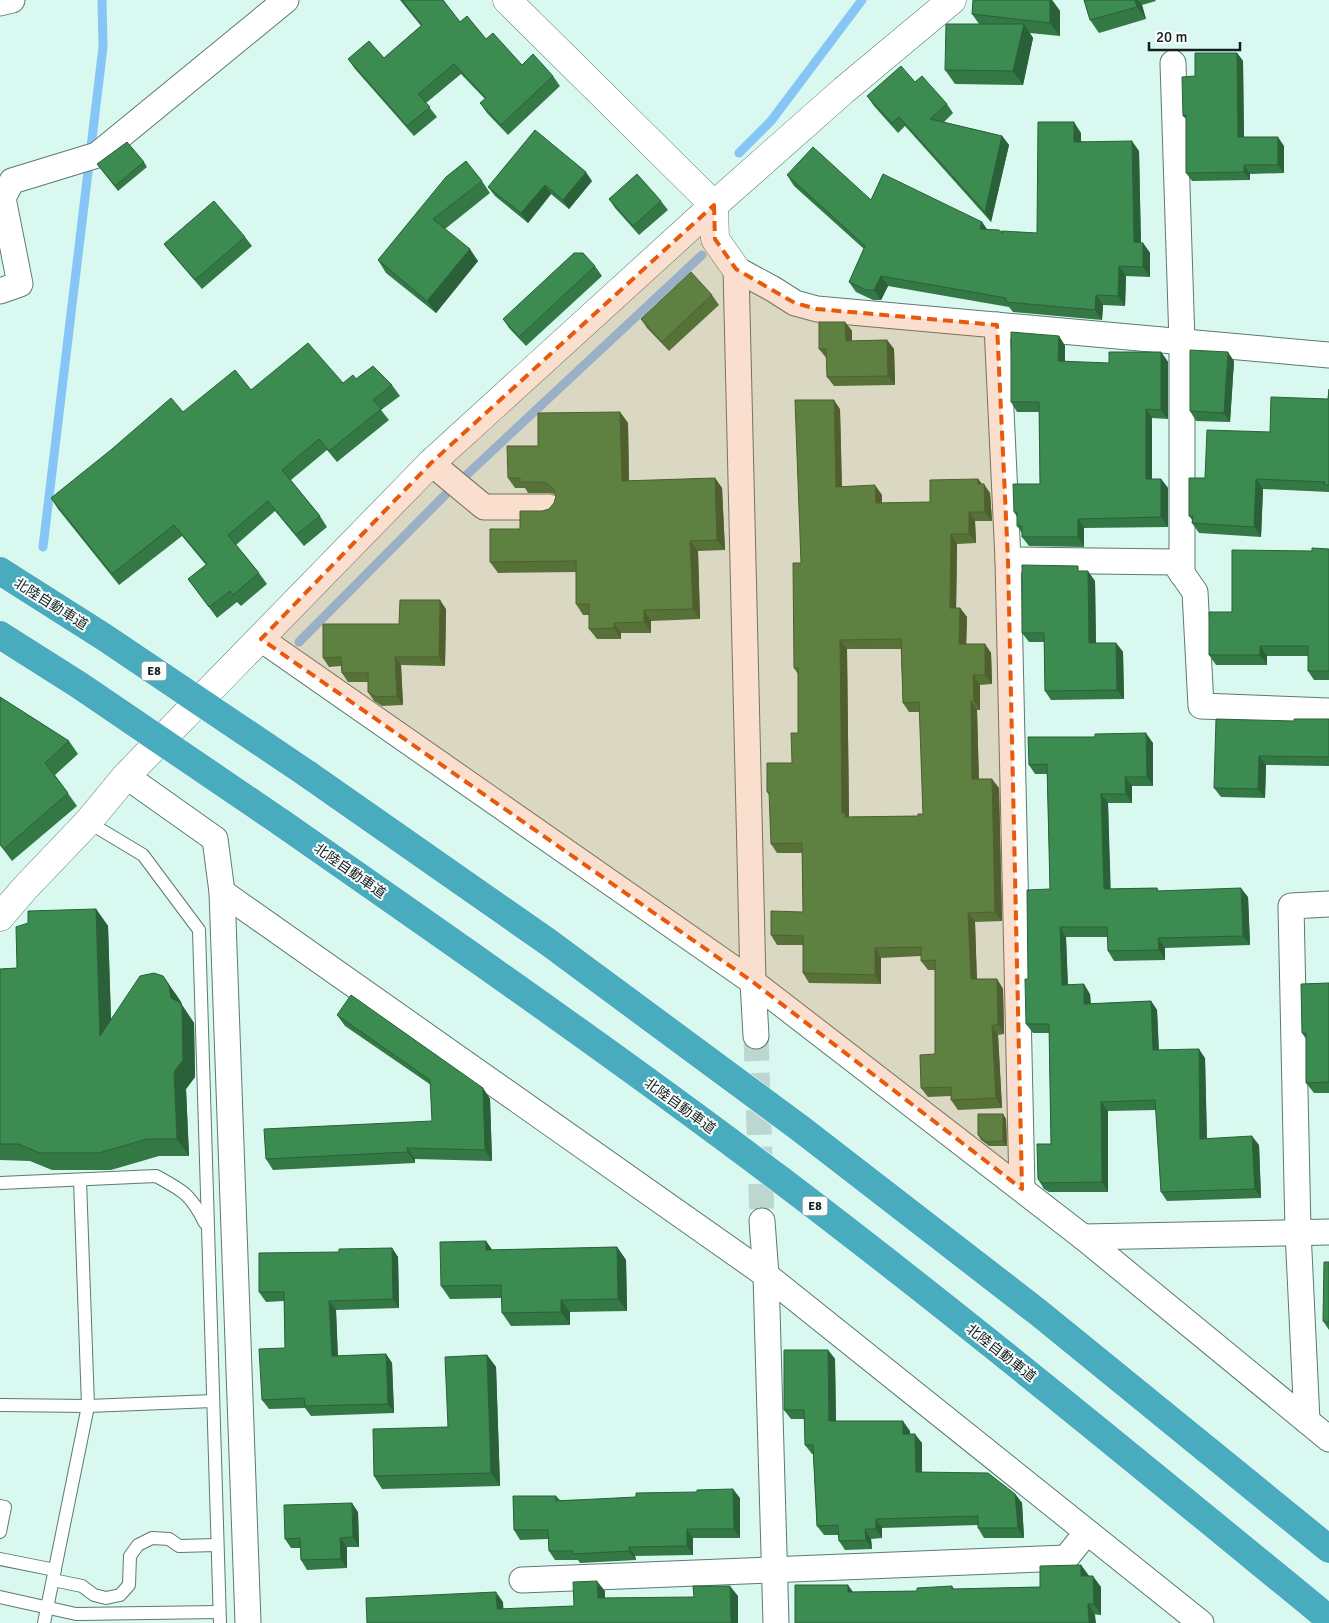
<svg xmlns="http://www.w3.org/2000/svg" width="1329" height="1623" font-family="Signika,'Noto Sans JP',sans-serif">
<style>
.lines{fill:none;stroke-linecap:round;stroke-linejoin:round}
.stream{stroke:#86c6f6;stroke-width:9}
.street-tunnel{stroke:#bbd7d0;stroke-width:25;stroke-dasharray:25 12;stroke-linecap:butt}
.lane-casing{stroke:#5d7973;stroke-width:14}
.street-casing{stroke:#5d7973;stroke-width:27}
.secondary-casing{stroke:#5d7973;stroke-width:29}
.highway-casing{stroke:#fff;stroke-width:29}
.lane{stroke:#fff;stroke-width:12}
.street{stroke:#fff;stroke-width:25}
.secondary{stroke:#fff;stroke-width:28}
.highway{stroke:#48acbe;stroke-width:28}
.highway-bridge-casing{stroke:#fff;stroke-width:29;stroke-linecap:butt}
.highway-bridge{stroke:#48acbe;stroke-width:28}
.wall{fill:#347845;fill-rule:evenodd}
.shaded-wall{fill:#2a6138}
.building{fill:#3c8b50;stroke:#2a6138;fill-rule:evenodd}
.marked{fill:#e8590c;fill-opacity:0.2;stroke:#e8590c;stroke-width:4;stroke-dasharray:10 6;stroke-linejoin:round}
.labels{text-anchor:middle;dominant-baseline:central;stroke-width:4;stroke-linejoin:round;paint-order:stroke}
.shield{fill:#f8fefd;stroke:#586260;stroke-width:1}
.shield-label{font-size:12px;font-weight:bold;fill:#141f1d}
.street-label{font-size:14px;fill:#141f1d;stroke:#f8fefd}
</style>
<rect width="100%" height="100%" fill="#d8f8f0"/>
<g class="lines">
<g class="stream">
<path d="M739,153L771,121L862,0"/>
<path d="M43,547L103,47L102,0"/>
<path d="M299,642L444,496L702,255"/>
</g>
<path class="street-tunnel" d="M756,1036L762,1221"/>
<g class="lane-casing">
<g id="lane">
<path d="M88,822L143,855L199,930L220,1623"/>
<path d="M0,1183L156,1176C184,1191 191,1195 205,1223"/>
<path d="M0,1405L88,1406L213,1401"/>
<path d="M0,1506L5,1507L0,1532"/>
<path d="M0,1559L55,1570"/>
<path d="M53,1580L82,1586L94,1595L106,1598L120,1595L129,1585L130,1556L138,1545L152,1538L169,1539L179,1546L217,1545"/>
<path d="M0,1597L76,1614L219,1612"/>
<path d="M44,1623L88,1406L80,1180"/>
</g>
</g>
<g class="street-casing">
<g id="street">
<path d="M0,3L12,0"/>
<path d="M1173,63L1182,342V574"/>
<path d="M0,291L20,284L3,198L12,181L97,155L286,0"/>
<path d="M997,325L1008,560L1022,1189"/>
<path d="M431,463L484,507H549"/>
<path d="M1008,560L1174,562L1195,592L1201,706L1329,711"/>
<path d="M261,639L753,982L1083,1237L1329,1439"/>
<path d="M126,776L215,839L222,892L766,1275L1201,1623"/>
<path d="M222,892L248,1623"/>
<path d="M756,1036L753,982L736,269L773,289L795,303L817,309L1329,355"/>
<path d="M762,1221L766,1275L776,1623"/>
<path d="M1083,1237L1329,1232"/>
<path d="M1307,1421L1298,1231L1291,906L1329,904"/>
<path d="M522,1580L1066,1558L1087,1532"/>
</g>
</g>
<g class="secondary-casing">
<g id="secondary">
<path d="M507,0L714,205L715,239L736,269"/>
<path d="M0,917L25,888L88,822L126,776L431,463L714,205L844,90L952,0"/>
</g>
</g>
<g class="highway-casing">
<g id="highway">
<path d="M306,773L548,942L801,1129L1039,1313L1329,1549"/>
<path d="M279,821C448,939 617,1056 781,1180C967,1321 1148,1471 1329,1619"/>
</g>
</g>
<use href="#lane" class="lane"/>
<use href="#street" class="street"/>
<use href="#secondary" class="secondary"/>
<use href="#highway" class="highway"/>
<g class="highway-bridge-casing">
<g id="highway-bridge">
<path d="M0,571L104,637L306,773"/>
<path d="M0,635L79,685L279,821"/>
</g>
</g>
<use href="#highway-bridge" class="highway-bridge"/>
</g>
<g class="wall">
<path d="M400,0H443L460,22L486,39L522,65L553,76L560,86L508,135L487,113L480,103L485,99L461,74L426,103L437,117L414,136L355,69L348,59L384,58L421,26Z"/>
<path d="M973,0H1052L1060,11V36L1030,33L1033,38L1023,85L955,84L945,70L979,24L972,14Z"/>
<path d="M1084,0H1155L1156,1L1142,5L1146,19L1099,33L1090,20Z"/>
<path d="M1237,53L1243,61L1244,137L1284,146V173L1250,174V180L1192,181L1186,173V119L1183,116L1195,76Z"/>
<path d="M915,82L947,104L953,113L944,122L1002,136L1009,145L991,222L905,126L898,133L874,106L867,96Z"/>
<path d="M1081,133V141L1139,151L1141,243H1143L1150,253V277L1126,276L1125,306L1103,305L1102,320L1013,312L1009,307L888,286L881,300H873L856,292L849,282L864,249L794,186L787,175L871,200L982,222L987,230L1003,232L1037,233Z"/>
<path d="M144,162L147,167L118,191L97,164Z"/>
<path d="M482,181L490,193L445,229L478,261L436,313L386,273L378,260Z"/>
<path d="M592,181L569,209L551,194L528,223L495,196L488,187Z"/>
<path d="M609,199L661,201L668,210L639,235L615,208Z"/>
<path d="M245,237L252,246L202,289L171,253L164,244Z"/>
<path d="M595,266L602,276L526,346L509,328L503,319Z"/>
<path d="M712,295L719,305L669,351L647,328L641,319Z"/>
<path d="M845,322L852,331V341L887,340L894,349L895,385L834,386L827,377V359L819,349Z"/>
<path d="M1059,336L1065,346V362L1109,363L1161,352L1168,362V419L1152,418V479H1161L1168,488V527L1084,528V547L1029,546L1022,537V533L1017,526V517L1014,512L1040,484L1039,412H1017L1011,402Z"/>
<path d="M1234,361L1230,422L1196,421L1190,411Z"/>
<path d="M356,379L392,385L400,396L381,410L389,420L337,462L327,450L291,480L320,516L327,527L304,546L275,511L236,545L259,573L267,584L241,606L237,602L217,618L188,579L206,565L182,536L119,585L58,509L51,498L183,412L251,390L343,383Z"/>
<path d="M1329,389V492L1263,489L1261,537L1199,533L1192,523V520L1189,516L1205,478L1270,432L1328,399Z"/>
<path d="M840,409L842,487L882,495V503L930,502L978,479L990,493L992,521H975L976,543L957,544L956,608H960L967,617L966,644H985L991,653L992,684L980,685V710H977L979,779L999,788L1002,921L975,922L977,979H997L1003,989L1004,1034L998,1035L1002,1108L958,1110L951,1100V1096L928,1097L921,1088L935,1054V970H928L921,961V956L881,958V984L809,983L803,973V945H777L771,935L803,912L802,853H777L771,844L770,796L767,792L792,763L798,733V674L794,668L801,563ZM847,649H901L903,703L909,712H920L923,814L918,816L849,817Z"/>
<path d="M620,412L628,423L629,481L715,478L722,488L725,550L698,551L700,619L651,621V633H621V639H597L589,629V615H583L576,604V572L498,573L490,562L520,529L542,511L549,509L554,503L556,496V494L549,493H528L525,488H515L508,478L538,446Z"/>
<path d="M1329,549V680H1314L1308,671V656H1267V665H1216L1209,655L1232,612L1312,551Z"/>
<path d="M1082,571L1095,581L1096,643H1116L1123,652L1124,699L1051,700L1045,691L1044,642H1029L1022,633Z"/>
<path d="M446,609L445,666L401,665L403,705L382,706L374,701L368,692V682H348L342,673L341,666L329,667L323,658L399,624Z"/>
<path d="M0,697L69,741L78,754L55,775L77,806L12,861L0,845Z"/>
<path d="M1329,719V766L1266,765L1265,798L1221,797L1214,788L1294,721Z"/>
<path d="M1153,743V786H1132V803H1108L1110,889L1157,888L1159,891L1248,897L1250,945L1165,948V960L1114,961L1108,951V937H1066L1068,985L1090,994L1091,1004L1151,1001L1157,1010L1159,1050L1205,1058L1207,1139L1259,1145L1261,1198L1167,1201L1161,1192L1156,1110L1108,1111V1192H1049L1044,1189L1038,1179L1051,1144L1049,1033H1033L1026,1024L1050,889L1047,774H1035L1029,765Z"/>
<path d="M96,909L108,926L111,1019L175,993L181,1002L182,1005L194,1023L195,1077L186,1089L189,1156H159L111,1170H52L30,1161L0,1160V969L17,968Z"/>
<path d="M1329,983V1093H1314L1306,1083V1039L1302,1033Z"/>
<path d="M337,1015L483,1088L490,1099L492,1161L415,1159V1163L273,1170L266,1159L432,1121L431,1085L345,1026Z"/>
<path d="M1003,1114L1006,1119L1007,1146H989L981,1140L978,1135Z"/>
<path d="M486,1241L492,1250L617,1247L626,1260L627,1311L570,1312V1325L511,1326L502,1313V1298L450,1299L441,1286Z"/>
<path d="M392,1248L398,1257L399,1308L336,1310L338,1356L386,1354L392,1363L394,1413L311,1416L305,1408L269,1409L262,1400L285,1348L284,1301L266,1302L259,1292L339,1252Z"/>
<path d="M1329,1262V1330L1323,1321Z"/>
<path d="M828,1350L835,1359L836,1421L910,1431V1434L922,1443V1472L1015,1494L1022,1503L1024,1538H984L978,1528V1525L882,1528V1538L871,1539L872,1549L845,1550L839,1541L838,1535H824L817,1526L813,1454H812L805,1445V1419H791L784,1410Z"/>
<path d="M487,1355L496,1367L500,1486L382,1489L374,1476L448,1427Z"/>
<path d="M556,1496L560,1500L740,1498V1538H693V1555L635,1556L636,1560L580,1563L578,1560H555L549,1551L548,1539L520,1540L514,1530Z"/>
<path d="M358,1512L359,1547H347V1568L307,1570L301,1560L300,1548H291L285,1539Z"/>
<path d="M1081,1565L1089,1576L1101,1587V1615L853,1592L917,1591L952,1586L954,1589L1040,1587Z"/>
</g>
<g class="shaded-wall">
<path d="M1050,0H1052L1060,11V36L1050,23Z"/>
<path d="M1135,0H1138L1142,5L1146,19L1137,7Z"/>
<path d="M1024,24L1033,38L1023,85L1013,71Z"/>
<path d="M1237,53L1243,61L1244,146L1238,137Z"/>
<path d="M1074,122L1081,133V152L1074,142Z"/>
<path d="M1002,136L1009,145L991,222L985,212Z"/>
<path d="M1278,137L1284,146V173L1278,165Z"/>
<path d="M1132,141L1139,151L1141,252L1134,242Z"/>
<path d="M1244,165L1250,174V180L1244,172Z"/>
<path d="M586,172L592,181L569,209L563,200Z"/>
<path d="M545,185L551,194L528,223L521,213Z"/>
<path d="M982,222L989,232L980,229Z"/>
<path d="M1143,243L1150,253V277L1143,267Z"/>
<path d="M470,249L478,261L436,313L427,301Z"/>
<path d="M1119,266L1126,276L1125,306L1118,296Z"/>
<path d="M881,276L888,286L881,300L874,290Z"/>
<path d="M1096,295L1103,305L1102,320L1095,310Z"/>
<path d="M845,322L852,331V350L846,341Z"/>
<path d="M1059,336L1065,346V371L1058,361Z"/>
<path d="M887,340L894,349L895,385L888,376Z"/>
<path d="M1161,352L1168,362V419L1161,410Z"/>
<path d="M1228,352L1234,361L1230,422L1224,413Z"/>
<path d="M834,400L840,409L842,496L836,487Z"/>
<path d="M1146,409L1152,418V488L1146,479Z"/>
<path d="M620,412L628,423L629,491L622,481Z"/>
<path d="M715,478L722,488L725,550L717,540Z"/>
<path d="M978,479L984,487V484L990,493L992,521L985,512L978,484Z"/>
<path d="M1161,479L1168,488V527L1161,517Z"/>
<path d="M1256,479L1263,489L1261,537L1254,527Z"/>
<path d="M875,485L882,495V512L876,503Z"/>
<path d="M969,512L975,521L976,543L969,534Z"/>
<path d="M1078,519L1084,528V547L1078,537Z"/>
<path d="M951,534L957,544L956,617L950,608Z"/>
<path d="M690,541L698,551L700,619L693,609Z"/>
<path d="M1088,571L1095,581L1096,653L1089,643Z"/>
<path d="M440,600L446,609L445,666L439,657Z"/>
<path d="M960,608L967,617L966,654L959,644Z"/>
<path d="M644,610L651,621V633L644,622Z"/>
<path d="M614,623L621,633V639L614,628Z"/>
<path d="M840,640L847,649L849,818L852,826L842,813Z"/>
<path d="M1116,643L1123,652L1124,699L1117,690Z"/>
<path d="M985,644L991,653L992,684L985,675Z"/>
<path d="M1260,646L1267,656V665L1260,655Z"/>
<path d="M395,657L401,665L403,705L397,696Z"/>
<path d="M973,675L980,685V710L974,701Z"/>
<path d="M971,701L977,710L979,788L972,779Z"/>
<path d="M1146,733L1153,743V786L1147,777Z"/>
<path d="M1259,756L1266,765L1265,798L1258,789Z"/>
<path d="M1125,777L1132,786V803L1126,794Z"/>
<path d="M992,779L999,788L1002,921L995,912Z"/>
<path d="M1101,794L1108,803L1111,898L1104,889Z"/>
<path d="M1241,888L1248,897L1250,945L1243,936Z"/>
<path d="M96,909L108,926L112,1052L100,1036Z"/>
<path d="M968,913L975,922L977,989L971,979Z"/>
<path d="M1060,927L1066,937L1068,994L1062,985Z"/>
<path d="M1158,938L1165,948V960L1159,950Z"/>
<path d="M875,948L881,958V984L875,975Z"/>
<path d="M163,976L175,993L181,1002L182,1005L194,1023L195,1077L186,1089L189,1156L177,1139L171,998Z"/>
<path d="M997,979L1003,989L1004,1034L998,1024Z"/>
<path d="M1084,984L1090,994L1091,1013L1084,1004Z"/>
<path d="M1151,1001L1157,1010L1159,1059L1153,1050Z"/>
<path d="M992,1026L998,1035L1002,1108L996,1098Z"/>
<path d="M1199,1049L1205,1058L1207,1149L1200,1139Z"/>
<path d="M483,1088L490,1099L492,1161L485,1150Z"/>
<path d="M1101,1102L1108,1111V1192L1102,1182Z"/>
<path d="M1003,1114L1006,1119L1007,1146L1003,1141Z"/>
<path d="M1252,1136L1259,1145L1261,1198L1255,1189Z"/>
<path d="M407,1148L415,1159V1163L408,1152Z"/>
<path d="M486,1241L495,1254L486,1250Z"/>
<path d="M617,1247L626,1260L627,1311L618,1299Z"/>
<path d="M392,1248L398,1257L399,1308L393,1299Z"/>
<path d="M561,1300L570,1312V1325L561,1312Z"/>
<path d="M329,1301L336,1310L338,1365L332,1356Z"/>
<path d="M828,1350L835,1359L836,1431L829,1421Z"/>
<path d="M386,1354L392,1363L394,1413L388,1404Z"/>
<path d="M487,1355L496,1367L500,1486L491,1473Z"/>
<path d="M903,1421L910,1431V1443L903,1434Z"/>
<path d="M915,1434L922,1443V1481L916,1472Z"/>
<path d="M733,1489L740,1498V1538L734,1529Z"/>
<path d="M1015,1494L1022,1503L1024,1538L1018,1528Z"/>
<path d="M352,1503L358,1512L359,1547L353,1537Z"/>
<path d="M876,1519L882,1528V1538L876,1529Z"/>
<path d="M687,1529L693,1538V1555L687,1546Z"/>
<path d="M865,1529L871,1539L872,1549L866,1540Z"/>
<path d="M340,1538L347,1547V1568L341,1559Z"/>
<path d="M629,1547L635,1556L636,1560L629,1551Z"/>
<path d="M1081,1565L1089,1576V1587L1081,1576Z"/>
<path d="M1093,1576L1101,1587V1615L1094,1604Z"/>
<path d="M597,1581L605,1591V1609L598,1598Z"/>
<path d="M848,1585L856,1596L848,1592Z"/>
<path d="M730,1586L738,1596V1623H731Z"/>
<path d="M496,1592L503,1602L504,1619L497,1609Z"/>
<path d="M1088,1604L1095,1615L1096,1623H1089Z"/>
</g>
<g class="building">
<path d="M402,0H443L460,22L467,16L486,39L493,33L522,65L533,54L553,76L501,125L480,103L486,98L454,64L418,94L430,107L407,126L348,59L369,41L384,58L422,25Z"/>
<path d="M973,0H1050V23L972,14Z"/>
<path d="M1084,0H1135L1137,7L1090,20Z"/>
<path d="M946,24H1024L1013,71L945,70Z"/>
<path d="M1195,53H1237L1238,137H1278V165H1244V172L1186,173V115L1183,116L1182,77L1195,76Z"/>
<path d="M901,66L915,82L922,76L947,104L930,119L1002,136L985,212L899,117L892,123L867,96Z"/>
<path d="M1038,122H1074V142L1132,141L1134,242L1143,243V267L1119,266L1118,296L1096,295L1095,310L1006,302V298L881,276L874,290H866L849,282L865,246L787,175L813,147L871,200L883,174L982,222L980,229L999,230L1003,233L1002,231L1037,233Z"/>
<path d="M535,130L586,172L563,200L545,185L521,213L488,187Z"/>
<path d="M127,142L144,162L115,186L97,164Z"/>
<path d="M466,161L482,181L433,219L470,249L427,301L378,260L446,177Z"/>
<path d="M637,174L661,201L633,226L609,199Z"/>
<path d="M214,201L245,237L195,280L164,244Z"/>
<path d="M574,253H583L595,266L519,337L503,319Z"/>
<path d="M691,272L712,295L662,342L641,319Z"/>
<path d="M819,322H845L846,341L887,340L888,376L827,377L826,349H819Z"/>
<path d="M1011,332L1059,336L1058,361L1109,363V352H1161V410L1146,409V479H1161V517L1078,519V537H1022V526H1017V512H1014L1013,484H1040L1039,402H1011Z"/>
<path d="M308,343L343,383L353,375L356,379L373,366L392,385L373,400L381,409L329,451L319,439L282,470L320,516L296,535L268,501L228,535L259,573L233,595L230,591L209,607L188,579L207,564L174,525L112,574L51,498L112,449L171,398L183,412L235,370L251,390Z"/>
<path d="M1190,350L1228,352L1224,413L1190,411Z"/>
<path d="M1329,389V485H1324L1325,482L1256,479L1254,527L1192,523L1193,516H1189V478H1205L1207,430L1270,432L1271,397L1328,399Z"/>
<path d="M795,400H834L836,487L875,485L876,503L930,502V480L978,479V484H984L985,512H969V534H951L950,608H960L959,644H985V675H973L974,701H971L972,779H992L995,912L968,913L971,979H997L998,1024L992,1026L996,1098L951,1100V1087L921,1088L920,1055L935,1054V960L921,961V947L875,948V975L803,973V936L771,935V911L803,912L802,843L771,844L769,792H767V763H792L791,733H798V668H794L793,563H801ZM901,639L903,703L919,702L923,814H918V816L845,817V813H842L840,640Z"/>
<path d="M620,412L622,481L715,478L717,540L690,541L693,609L644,610V622L614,623V628L589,629V604H576V561L490,562V529H520V511H542L549,509L554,503L556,496L554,490L548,484L542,482H520V478H508L507,446H538V413Z"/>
<path d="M1312,548L1329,549V671H1308V646H1260V655H1209V612H1232V550L1312,551Z"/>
<path d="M1022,565L1078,566V571H1088L1089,643H1116L1117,690L1045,691L1044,633H1022Z"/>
<path d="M400,600H440L439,657H395L397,696L376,697L368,692V673H342L341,657L323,658V624H399Z"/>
<path d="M0,697L69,741L45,763L68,793L4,849L0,844Z"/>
<path d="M1216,719L1294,721V719H1329V757L1259,756L1258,789L1214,788Z"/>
<path d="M1146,733L1147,777H1125L1126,794H1101L1104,889L1157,888V891L1241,888L1243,936L1158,938L1159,950L1108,951L1107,927H1060L1062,985L1084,984V1004L1151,1001L1153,1050L1199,1049L1200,1139L1252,1136L1255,1189L1161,1192L1155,1100L1101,1102L1102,1182L1042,1183L1038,1179L1037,1144H1051L1049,1024H1026L1025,979H1028L1027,890L1050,889L1047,764L1029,765L1028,737H1095V734Z"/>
<path d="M96,909L100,1036L140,976L154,973L163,976L169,985L171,998L179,1002L182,1006L183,1060L174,1072L177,1139H147L99,1153H40L18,1144H0V969L17,968L16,927L28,923V911Z"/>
<path d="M1329,983V1082L1306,1083V1033H1302L1301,984Z"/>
<path d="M351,995L483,1088L485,1150L407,1148L408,1152L266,1159L264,1129L432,1121L430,1080L337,1015Z"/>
<path d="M978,1114H1003V1141L986,1142L978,1135Z"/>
<path d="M486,1241V1250L617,1247L618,1299L561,1300V1312L502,1313L501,1285L441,1286L440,1242Z"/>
<path d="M392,1248L393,1299L329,1301L332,1356L386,1354L388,1404L305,1406L304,1398L262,1400L259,1349L285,1348L284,1292H259V1253L339,1252V1249Z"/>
<path d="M1324,1262H1329V1322L1323,1321Z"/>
<path d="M784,1350H828L829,1421H903V1434H915L916,1472L988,1473L1015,1494L1018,1528H978V1516L876,1519V1529H865L866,1540L839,1541L838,1525L817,1526L813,1445H805L804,1410H784Z"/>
<path d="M487,1355L491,1473L374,1476L373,1429L448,1427L445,1357Z"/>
<path d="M733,1489L734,1529H687V1546L629,1547V1551L573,1554V1551H549L548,1530H514L513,1496H556V1501L636,1497V1493L697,1492V1490Z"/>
<path d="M352,1503L353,1537L340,1538L341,1559L301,1560L300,1538L285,1539L284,1505Z"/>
<path d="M1081,1565V1576H1093L1094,1604H1088L1089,1623H795V1585H848V1592L917,1591V1588L952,1586V1589L1040,1587V1566Z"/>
<path d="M597,1581L598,1598L694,1597L693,1586H730L731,1623H367L366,1598L496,1592L497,1609L574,1606L573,1582Z"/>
</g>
<path class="marked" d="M714,205L715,239L736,269L795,303L817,309L997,325L1008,560L1022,1189L753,982L261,639L431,463Z"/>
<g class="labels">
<g class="shield">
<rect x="141.5" y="661.5" width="25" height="19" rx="4"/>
<rect x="802.5" y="1196.5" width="25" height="19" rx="4"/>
</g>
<g class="shield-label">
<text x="154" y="671">E8</text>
<text x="815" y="1206">E8</text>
</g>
<g class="street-label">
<text transform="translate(51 604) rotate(32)">北陸自動車道</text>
<text transform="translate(350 871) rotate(35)">北陸自動車道</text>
<text transform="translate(680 1106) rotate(36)">北陸自動車道</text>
<text transform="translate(1001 1353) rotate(38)">北陸自動車道</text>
</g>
</g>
<path d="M1149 42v8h91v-8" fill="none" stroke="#141f1d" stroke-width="2.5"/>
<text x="1156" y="42" font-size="15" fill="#141f1d" stroke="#f8fefd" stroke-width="4" paint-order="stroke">20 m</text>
</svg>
